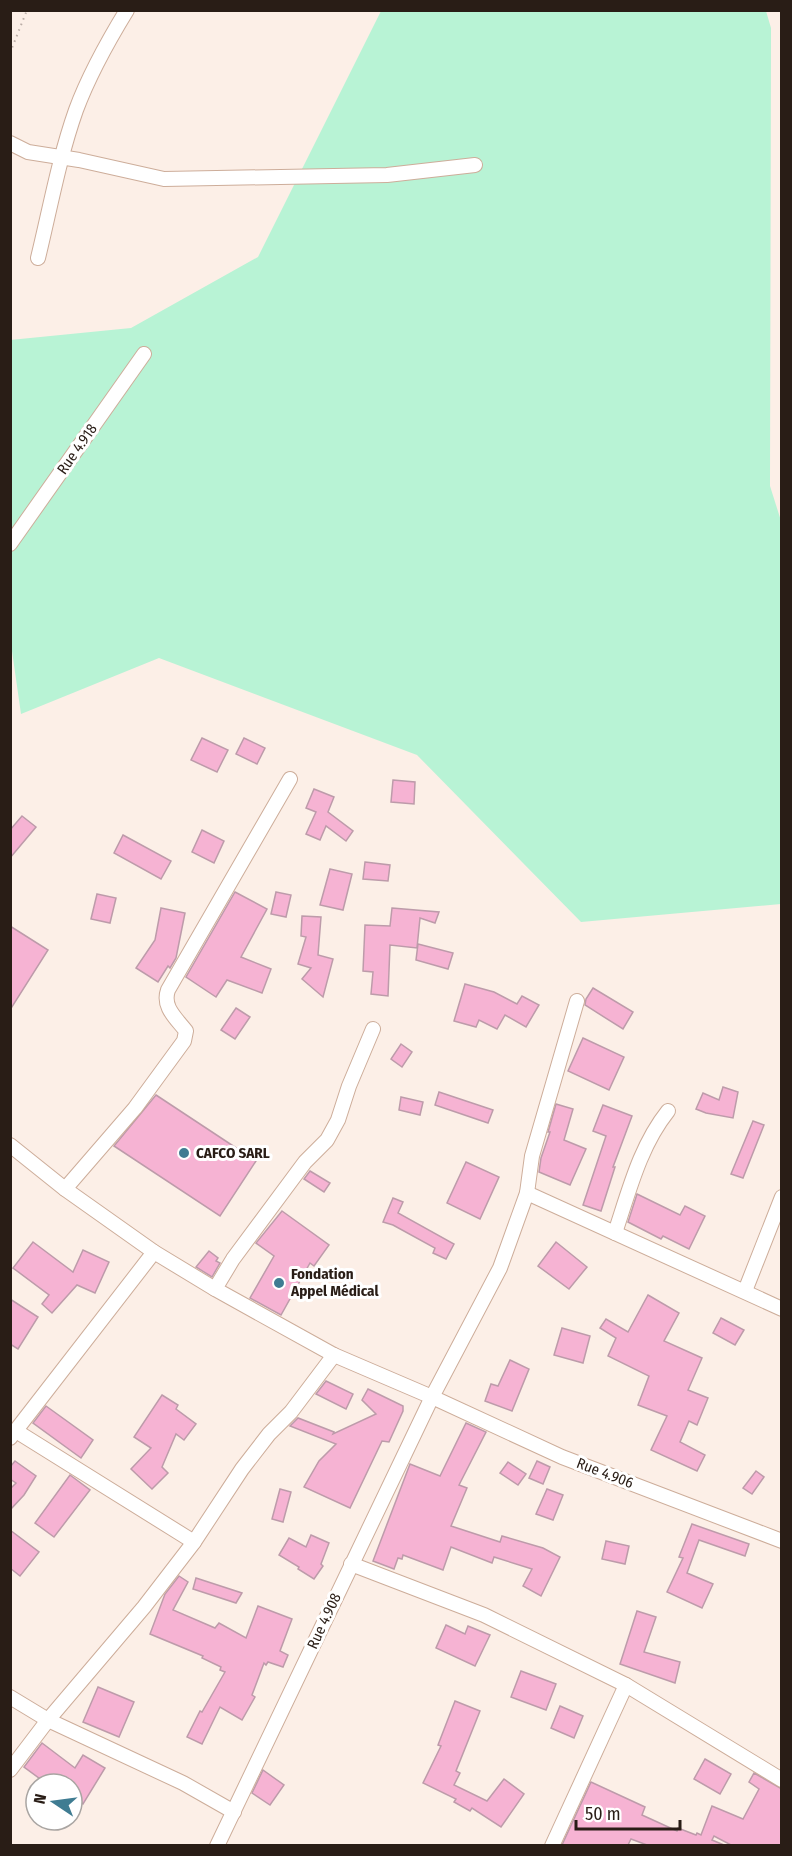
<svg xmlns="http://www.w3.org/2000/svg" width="792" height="1856" font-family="'Fira Sans Condensed',sans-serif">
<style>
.green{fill:#b8f3d5}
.building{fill:#f6b3d3;stroke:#bd9baa;stroke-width:1.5}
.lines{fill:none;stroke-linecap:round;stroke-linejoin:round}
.minor-casing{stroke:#cdad9a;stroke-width:16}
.path{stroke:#baada6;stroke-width:2;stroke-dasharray:1.5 4.5;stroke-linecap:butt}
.minor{stroke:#fff;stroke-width:14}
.poi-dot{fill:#3f7c92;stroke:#fff;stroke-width:2}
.labels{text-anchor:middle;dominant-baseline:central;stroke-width:6;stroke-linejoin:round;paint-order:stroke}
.street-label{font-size:15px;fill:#291d16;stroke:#fff}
.poi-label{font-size:15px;font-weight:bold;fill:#291d16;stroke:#fff;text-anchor:start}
</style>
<rect width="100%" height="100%" fill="#fcefe7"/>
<path class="green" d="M381,11H766L771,28L770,486L782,524L781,904L581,922L417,755L159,658L21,714L10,637V340L131,328L258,257Z"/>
<g class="building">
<path d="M202,738L228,750L217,772L191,760Z"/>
<path d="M244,738L265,748L257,764L236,754Z"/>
<path d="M393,780L415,782L414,804L391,802Z"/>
<path d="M314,789L334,797L328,812L353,831L346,841L326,826L320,840L306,834L316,812L306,808Z"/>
<path d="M22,816L36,827L10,858V830Z"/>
<path d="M202,830L224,841L214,863L192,852Z"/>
<path d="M123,835L171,861L161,879L114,853Z"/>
<path d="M365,862L390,865L388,881L363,879Z"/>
<path d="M330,869L352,874L343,910L320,905Z"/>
<path d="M235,892L267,909L241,957L271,969L262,993L227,980L216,997L186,977Z"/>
<path d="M276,892L291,895L286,917L271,914Z"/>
<path d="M97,894L116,898L110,923L91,919Z"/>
<path d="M161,908L185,913L176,958L170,968L168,966L158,982L136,968L155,940Z"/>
<path d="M392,908L439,912L435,923L420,918L417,948L390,945L388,996L371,994L373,972L363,971L365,925L390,926Z"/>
<path d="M302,916L321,917L318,955L333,959L323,997L302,979L311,968L298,964L306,937L301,936Z"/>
<path d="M10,926L48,950L10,1010Z"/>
<path d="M418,944L453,953L448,969L416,960Z"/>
<path d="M465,984L494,992L517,1004L522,996L539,1005L526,1027L505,1015L497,1029L479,1020L476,1027L454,1021Z"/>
<path d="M593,988L633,1012L623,1029L585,1005L586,999Z"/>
<path d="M236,1008L250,1017L235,1039L221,1030Z"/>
<path d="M583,1038L624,1057L609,1090L568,1071Z"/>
<path d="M401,1044L412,1052L402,1067L391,1059Z"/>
<path d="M723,1087L738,1092L733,1118L706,1113L696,1109L703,1093L719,1100Z"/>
<path d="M439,1092L493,1110L488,1123L435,1105Z"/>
<path d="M156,1095L256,1161L220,1216L114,1146Z"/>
<path d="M401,1097L423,1102L420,1115L399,1110Z"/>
<path d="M556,1104L573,1109L564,1140L586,1149L570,1185L539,1172L541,1158L550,1132H548Z"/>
<path d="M603,1105L632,1116L613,1167H615L601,1211L583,1205L606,1136L593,1131Z"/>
<path d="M753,1121L764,1125L743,1178L731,1174Z"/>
<path d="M466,1162L499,1177L480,1219L447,1203Z"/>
<path d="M310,1171L330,1183L324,1192L304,1179Z"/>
<path d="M637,1194L680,1215L685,1206L705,1216L689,1249L663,1236L661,1239L628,1222Z"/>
<path d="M393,1198L403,1202L398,1213L454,1244L446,1259L433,1253L435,1248L393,1225L383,1222Z"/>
<path d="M282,1211L329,1245L314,1266L310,1263L281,1315L250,1298L274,1256L256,1243Z"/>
<path d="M33,1242L73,1272L83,1250L109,1262L95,1293L77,1285L52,1313L42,1304L49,1295L13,1268Z"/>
<path d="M556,1242L587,1267L569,1289L538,1266Z"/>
<path d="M209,1251L218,1258L216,1261L220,1263L212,1277L196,1267Z"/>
<path d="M648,1295L679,1313L664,1341L702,1358L688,1390L708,1398L697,1425L689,1421L680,1442L705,1455L697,1471L651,1450L667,1416L638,1405L649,1376L608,1356L616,1338L600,1328L606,1319L628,1332Z"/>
<path d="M10,1299L38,1317L18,1349L10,1344Z"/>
<path d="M721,1318L744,1330L735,1345L713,1333Z"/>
<path d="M562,1328L590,1336L583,1363L554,1355Z"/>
<path d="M510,1360L529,1369L512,1411L485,1401L491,1384L498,1386Z"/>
<path d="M326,1381L353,1394L346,1409L316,1394Z"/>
<path d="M368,1389L403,1406V1411L389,1442L382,1441L350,1508L304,1487L319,1461L336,1444L290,1426L298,1418L334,1432L333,1434L376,1414L362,1400Z"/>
<path d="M162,1395L178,1405L176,1409L196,1424L184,1440L176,1434L162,1467L168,1473L152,1489L131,1469L151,1448L134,1437Z"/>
<path d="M46,1406L93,1440L81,1458L33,1423Z"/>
<path d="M466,1423L486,1432L459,1485L467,1488L451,1526L500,1542L502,1536L543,1548L560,1557L541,1596L523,1586L532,1569L494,1557L492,1563L451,1547L443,1570L403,1555L402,1559L398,1558L394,1569L373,1561L410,1464L440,1476Z"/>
<path d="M15,1461L36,1476L24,1495L10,1510V1489L16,1483L10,1479V1467Z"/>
<path d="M537,1461L550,1467L543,1484L529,1478Z"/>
<path d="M508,1462L526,1474L518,1485L500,1473Z"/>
<path d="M756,1471L764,1477L752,1494L743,1488Z"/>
<path d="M70,1475L90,1490L54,1537L35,1523Z"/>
<path d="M280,1489L291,1492L283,1522L272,1519Z"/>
<path d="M547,1489L563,1495L553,1520L536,1514Z"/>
<path d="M692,1524L749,1544L745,1556L699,1540L687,1573L713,1584L702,1608L667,1592L683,1558L679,1557Z"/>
<path d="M10,1530L39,1552L20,1576L10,1568Z"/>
<path d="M311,1535L329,1543L321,1564L323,1566L314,1579L298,1569L299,1567L279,1555L289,1538L306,1547Z"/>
<path d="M606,1541L629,1546L625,1564L602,1559Z"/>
<path d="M179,1576L188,1582L173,1610L215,1628L219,1623L246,1638L258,1606L292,1619L280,1651L288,1655L283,1667L268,1662L266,1665L264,1663L252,1695L255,1697L242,1720L220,1707L202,1744L187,1737L200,1711L202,1712L225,1672L220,1670L221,1667L202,1658L203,1656L150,1634L165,1594Z"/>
<path d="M196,1578L242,1593L236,1603L193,1589Z"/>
<path d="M637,1611L656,1617L644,1652L680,1662L675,1683L620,1664Z"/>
<path d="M446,1625L465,1634L468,1626L490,1635L475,1666L436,1648Z"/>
<path d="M521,1671L556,1684L546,1710L511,1697Z"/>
<path d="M98,1687L134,1702L119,1737L83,1722Z"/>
<path d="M455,1701L480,1711L456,1771L460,1773L454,1785L487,1801L504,1779L524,1794L501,1827L472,1808L470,1811L454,1802L456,1799L423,1783L441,1746L438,1745Z"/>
<path d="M560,1706L583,1716L574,1738L551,1728Z"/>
<path d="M42,1743L75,1768L83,1755L105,1768L83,1804L72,1797V1784H47L24,1767Z"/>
<path d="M705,1759L731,1774L720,1794L694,1779Z"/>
<path d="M263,1770L284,1785L270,1805L252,1793Z"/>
<path d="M754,1773L782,1789V1845H731L714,1836L712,1840L724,1845H647L631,1839L628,1845H562L591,1782L645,1807L642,1815L677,1831L678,1828L696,1835L697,1833L701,1835L712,1806L743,1819L759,1789L749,1782Z"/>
</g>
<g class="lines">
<g class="minor-casing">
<g id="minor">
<path d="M10,143L28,152L79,160L164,179L387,175L475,165"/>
<path d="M38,258C50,209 59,158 76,110C89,75 108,41 127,10"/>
<path d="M10,544L144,354"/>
<path d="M10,1145L65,1189L154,1252L215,1289L334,1355L432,1397L562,1457L782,1541"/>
<path d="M65,1189L135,1108L184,1041L186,1031C176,1018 162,1007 168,990L290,779"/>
<path d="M527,1193L782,1309"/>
<path d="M615,1233C629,1191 640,1146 668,1111"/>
<path d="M215,1289L233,1259L305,1162L327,1140L338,1120L349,1086L373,1029"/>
<path d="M745,1291L782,1197"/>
<path d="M16,1431L194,1542"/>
<path d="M10,1438L154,1252"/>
<path d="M351,1564L484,1615L626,1685L782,1780"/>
<path d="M10,1697L48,1720L183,1783L234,1812"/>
<path d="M10,1770L48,1720L144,1607L194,1542L242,1469L269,1434L291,1412L334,1355"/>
<path d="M217,1846L432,1397L500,1268L527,1193L532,1156L577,1001"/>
<path d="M552,1846L626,1685"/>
</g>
</g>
<path class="path" d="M10,53L27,10"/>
<use href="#minor" class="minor"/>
</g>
<g class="poi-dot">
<circle cx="184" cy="1153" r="6"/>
<circle cx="279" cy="1283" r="6"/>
</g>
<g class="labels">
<g class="street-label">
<text transform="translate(77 449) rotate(-55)">Rue 4.918</text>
<text transform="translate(605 1473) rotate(21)">Rue 4.906</text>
<text transform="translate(324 1621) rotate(-65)">Rue 4.908</text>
</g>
<g class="poi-label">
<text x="196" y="1153">CAFCO SARL</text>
<text x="291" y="1274">Fondation<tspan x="291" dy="17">Appel Médical</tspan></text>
</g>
</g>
<rect width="792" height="1856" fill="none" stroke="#291d16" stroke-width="24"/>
<g transform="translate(54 1802) rotate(283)"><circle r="28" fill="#ffffff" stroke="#a9a5a2" stroke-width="1.5"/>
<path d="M0-4.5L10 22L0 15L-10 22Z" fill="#3f7c92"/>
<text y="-9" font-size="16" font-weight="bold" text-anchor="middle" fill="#291d16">N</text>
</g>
<path d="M576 1820v9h104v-9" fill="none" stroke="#291d16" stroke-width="3"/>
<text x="585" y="1820" font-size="18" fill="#291d16" stroke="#ffffff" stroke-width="4.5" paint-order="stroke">50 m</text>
</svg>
